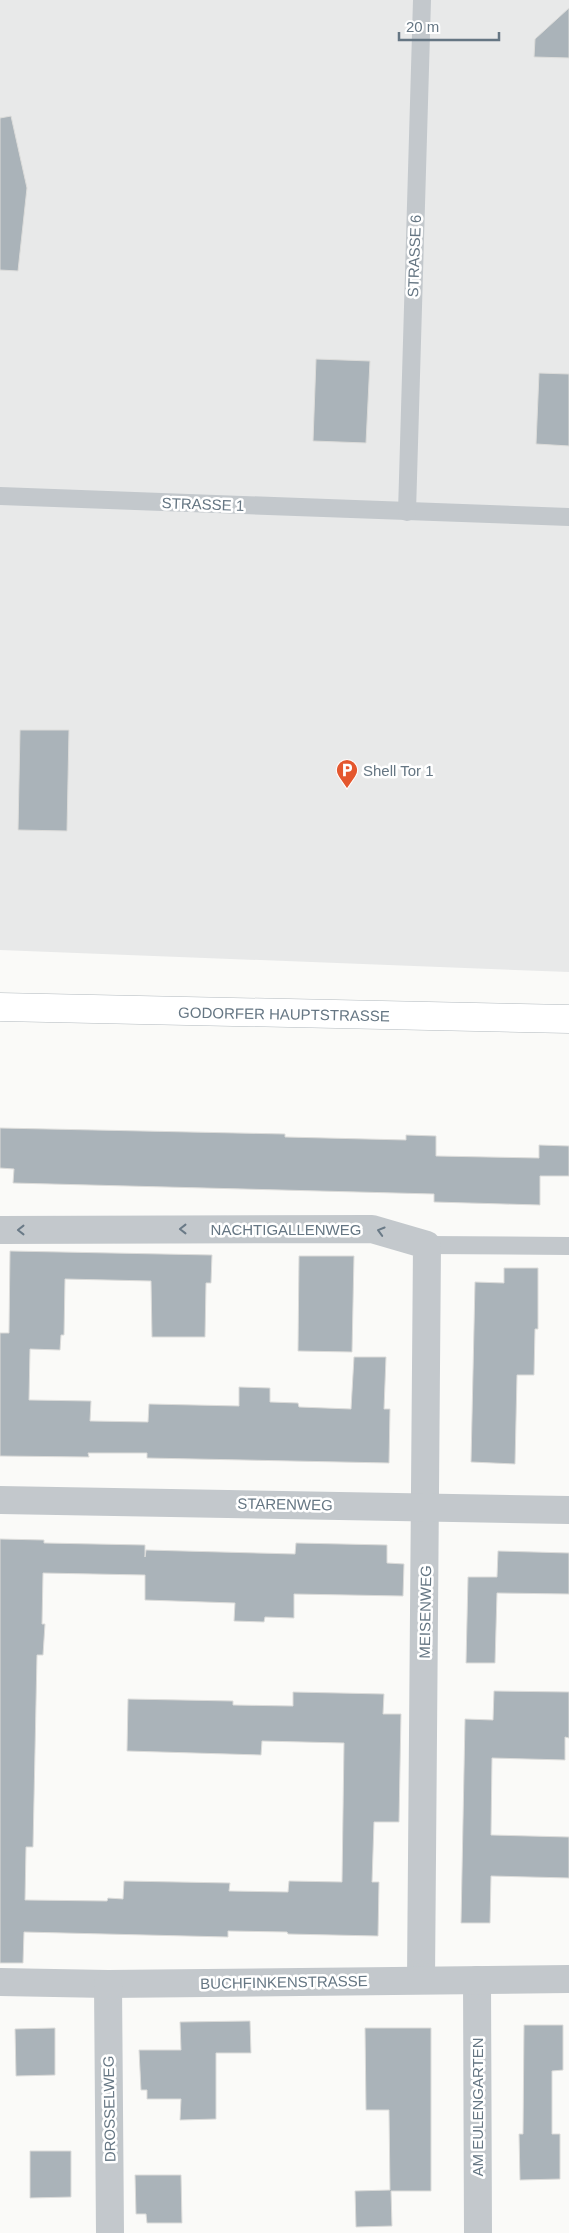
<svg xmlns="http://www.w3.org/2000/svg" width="569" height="2233" font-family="Arial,sans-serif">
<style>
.built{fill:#e8e9e9}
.building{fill:#aab3b9;stroke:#dcdcda}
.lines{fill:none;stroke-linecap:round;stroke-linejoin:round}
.secondary-casing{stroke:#b3babf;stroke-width:29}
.service{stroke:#c3c8cc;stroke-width:18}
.minor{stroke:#c3c8cc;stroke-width:28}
.secondary{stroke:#fff;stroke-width:28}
.oneway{stroke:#6a7a87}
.labels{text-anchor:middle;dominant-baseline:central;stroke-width:5;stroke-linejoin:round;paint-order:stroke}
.street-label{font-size:15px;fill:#657683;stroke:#fff}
.poi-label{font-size:15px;fill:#657683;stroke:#fff;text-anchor:start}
</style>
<rect width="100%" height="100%" fill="#fafaf8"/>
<path class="built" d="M0,0H569V972L0,950Z"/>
<g class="building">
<path d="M569,8V58L534,57L535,39Z"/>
<path d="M11,116L27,188L18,271L0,270V118Z"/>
<path d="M316,359L370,361L366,443L313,441Z"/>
<path d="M539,373L569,374V446L536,444Z"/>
<path d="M20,730H69L67,831L18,830Z"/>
<path d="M0,1128L285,1134V1137L406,1140V1135L436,1136V1156L539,1158V1145L569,1146V1176H540V1205L434,1202V1194L13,1183L14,1169L0,1168Z"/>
<path d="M10,1251L212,1255L211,1283H206L205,1337H152L151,1281L65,1279L64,1335H61L60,1350L30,1349L29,1400L91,1401L90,1421L148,1422L149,1404L239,1406V1387L270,1388V1402L298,1403L299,1407L351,1409L354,1357H386L384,1409H390L389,1463L147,1458V1453H88L89,1457L0,1456V1333H9Z"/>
<path d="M299,1256H354L352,1352L298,1351Z"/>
<path d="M504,1268H538V1329H535L534,1375H517L515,1464L471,1462L475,1282L504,1283Z"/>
<path d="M0,1539L44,1540V1543L145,1545V1557L146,1550L295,1554L296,1543L387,1545V1563L404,1564L403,1596L294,1594V1618L265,1617L264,1622L234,1621L235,1603L145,1600V1575L43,1573L42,1624H45L43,1655H37L33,1847H26L25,1900L107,1901L108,1898L123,1899L124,1881L230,1883L229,1891L288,1892L289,1881L342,1882L344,1743L262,1741L261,1755L127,1751L128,1699L233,1701V1705L293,1706V1692L384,1694L383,1714H401L399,1822H374L372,1882H379L378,1936L288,1934L287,1932L228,1931V1937L24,1932L23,1963H0Z"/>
<path d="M498,1551L569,1553V1594L497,1593L495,1663H466L468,1577H497Z"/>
<path d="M494,1691L569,1692V1738L565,1737V1760L492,1758L491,1835L569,1837V1878L491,1876L490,1923H461L465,1719L493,1720Z"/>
<path d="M250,2021L251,2053H216V2119L180,2120L181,2099H147V2090H141L139,2050H181L180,2022Z"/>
<path d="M524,2025H563V2070L552,2071V2134H560V2179L520,2180L519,2134H523Z"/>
<path d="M55,2028V2075L16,2076L15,2029Z"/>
<path d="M365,2028H431V2191H391L392,2226L356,2227L355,2191L390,2190L389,2110H366Z"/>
<path d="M30,2151H71V2197L30,2198Z"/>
<path d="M135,2175H181L182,2223H147L146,2214H136Z"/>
</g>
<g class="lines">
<g class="secondary-casing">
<path id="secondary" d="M0,1007L569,1019"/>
</g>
<g class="service">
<path d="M0,496L569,517"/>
<path d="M407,512L422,0"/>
<path d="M427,1245L569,1246"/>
</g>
<g class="minor">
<path d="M0,1230L372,1229L427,1245L421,1980"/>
<path d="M0,1500L569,1510"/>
<path d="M477,1980L478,2233"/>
<path d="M0,1982L108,1984L569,1979"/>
<path d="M108,1984L110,2233"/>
</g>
<use href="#secondary" class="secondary"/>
</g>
<defs><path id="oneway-chevron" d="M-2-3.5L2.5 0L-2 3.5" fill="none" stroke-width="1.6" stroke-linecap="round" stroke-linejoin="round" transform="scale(1.25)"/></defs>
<g class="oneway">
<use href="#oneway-chevron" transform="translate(183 1229) rotate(180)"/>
<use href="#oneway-chevron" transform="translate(21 1230) rotate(180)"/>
<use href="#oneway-chevron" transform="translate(381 1231) rotate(-164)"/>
</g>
<defs>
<g id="parking-pin" transform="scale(1.125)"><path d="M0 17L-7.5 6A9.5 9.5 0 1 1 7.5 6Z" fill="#e4572e" stroke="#fff"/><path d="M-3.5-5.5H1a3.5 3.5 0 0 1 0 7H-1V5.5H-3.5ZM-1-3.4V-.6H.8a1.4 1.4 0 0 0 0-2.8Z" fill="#fff"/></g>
</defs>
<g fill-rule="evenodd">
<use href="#parking-pin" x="347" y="770"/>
</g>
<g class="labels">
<g class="street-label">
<text transform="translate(414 256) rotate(-88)">STRASSE 6</text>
<text transform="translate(203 504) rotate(2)">STRASSE 1</text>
<text transform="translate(284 1014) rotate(1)">GODORFER HAUPTSTRASSE</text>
<text x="286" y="1229">NACHTIGALLENWEG</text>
<text transform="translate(285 1504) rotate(1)">STARENWEG</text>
<text transform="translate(425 1612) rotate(-89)">MEISENWEG</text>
<text transform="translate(284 1982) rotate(-1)">BUCHFINKENSTRASSE</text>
<text transform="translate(477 2107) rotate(-90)">AM EULENGARTEN</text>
<text transform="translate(109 2109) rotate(-91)">DROSSELWEG</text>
</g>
<g class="poi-label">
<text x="363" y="770">Shell Tor 1</text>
</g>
</g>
<path d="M399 32v8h100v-8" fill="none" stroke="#657683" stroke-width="2.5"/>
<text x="406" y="32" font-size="15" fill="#657683" stroke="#ffffff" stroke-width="4" paint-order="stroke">20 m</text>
</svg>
